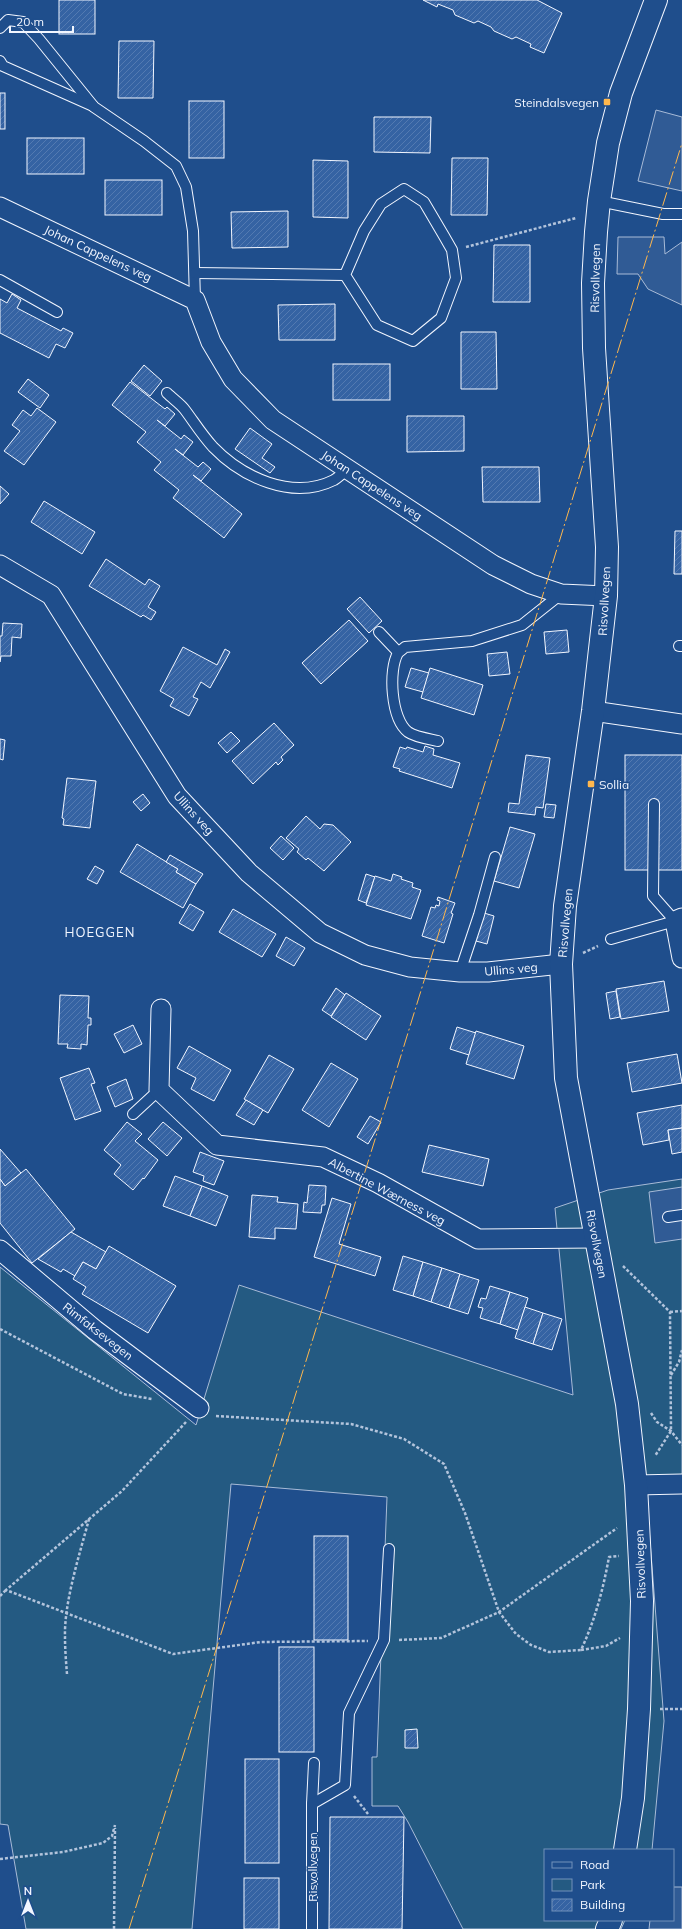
<svg xmlns="http://www.w3.org/2000/svg" width="682" height="1929" font-family="Mulish,sans-serif">
<style>
.park{fill:#245a82;stroke:#a8bbd7}
.parking{fill:#305b95;stroke:#a8bbd7}
.building{fill:url(#building-hatch);stroke:#f2f6ff}
.lines{fill:none;stroke-linecap:round;stroke-linejoin:round}
.service-casing{stroke:#f2f6ff;stroke-width:12}
.minor-casing{stroke:#f2f6ff;stroke-width:21}
.tertiary-casing{stroke:#f2f6ff;stroke-width:24}
.path{stroke:#b3c4dc;stroke-width:2.5;stroke-dasharray:3 2;stroke-linecap:butt}
.service{stroke:#1f4e8c;stroke-width:10}
.minor{stroke:#1f4e8c;stroke-width:19}
.tertiary{stroke:#1f4e8c;stroke-width:22}
.power{stroke:#ffb74d;stroke-width:1;stroke-dasharray:14 3 2 3;stroke-linecap:butt}
.poi-dot{fill:#ffb74d;stroke:#1f4e8c;stroke-width:1.5}
.labels{text-anchor:middle;dominant-baseline:central;stroke-width:3;stroke-linejoin:round;paint-order:stroke}
.poi-label{font-size:12px;fill:#f2f6ff;stroke:#1f4e8c;text-anchor:end}
.street-label{font-size:12px;fill:#f2f6ff;stroke:#1f4e8c}
.neighbourhood-label{font-size:13px;letter-spacing:1px;fill:#f2f6ff;stroke:#1f4e8c}
</style>
<defs>
<pattern id="building-hatch" width="6" height="6" patternUnits="userSpaceOnUse"><rect width="6" height="6" fill="#3563a3"/><path d="M-1 1l2-2M0 6l6-6M5 7l2-2" fill="none" stroke="#537ab1"/></pattern>
</defs>
<rect width="100%" height="100%" fill="#1f4e8c"/>
<path class="park" d="M682,1179V1485L646,1489L664,1721L652,1850H545V1920H625L621,1929H463L408,1822L398,1806H372V1757H377L387,1497L231,1484L192,1929H26L8,1825L0,1824V1267L196,1425L239,1285L573,1395L555,1208L608,1190Z"/>
<g class="parking">
<path d="M656,110L682,117V191L638,181Z"/>
<path d="M618,237H664L665,254L682,242V305L648,289L638,274H617Z"/>
<path d="M682,1187V1239L655,1243L649,1192Z"/>
<path d="M673,1887H682V1929H649L650,1920H673Z"/>
</g>
<g class="building">
<rect x="59" y="0" width="36" height="34"/>
<path d="M423,0H537L562,13L544,53L530,47L531,44L516,37L512,39L494,31L491,27L478,21L474,23L455,15L453,10L438,4L437,7Z"/>
<path d="M119,41H154L153,98H118Z"/>
<rect x="0" y="93" width="5" height="36"/>
<rect x="189" y="101" width="35" height="57"/>
<path d="M374,117H431L430,153L374,152Z"/>
<rect x="27" y="138" width="57" height="36"/>
<path d="M452,158H488L487,215H451Z"/>
<path d="M313,160L348,161V218L313,217Z"/>
<rect x="105" y="180" width="57" height="35"/>
<path d="M288,211V247L232,248L231,212Z"/>
<path d="M494,245H530V302H493Z"/>
<path d="M12,294L21,300L17,308L61,331L63,328L73,333L65,348L56,344L49,358L0,333V299L7,303Z"/>
<path d="M335,304V340H279L278,305Z"/>
<path d="M461,332H496L497,389H461Z"/>
<rect x="333" y="364" width="57" height="36"/>
<path d="M144,365L162,381L150,396L131,381Z"/>
<path d="M28,379L49,395L40,408L18,392Z"/>
<path d="M130,382L165,409L167,407L175,414L165,426L157,420L181,439L184,435L193,442L183,455L175,449L198,467L203,462L211,469L201,481L193,475L242,514L224,538L173,498L179,490L154,470L161,462L137,442L146,432L112,405Z"/>
<path d="M37,408L56,422L24,465L4,451L20,431L12,425L23,410L31,416Z"/>
<path d="M407,416H464V451L407,452Z"/>
<path d="M250,428L272,444L262,458L275,467L270,473L235,449Z"/>
<path d="M482,467H539L540,502H483Z"/>
<path d="M0,486L9,494L0,504Z"/>
<path d="M44,501L95,532L82,554L31,522Z"/>
<path d="M675,531H682V574H674Z"/>
<path d="M106,559L145,585L149,579L160,586L148,607L156,612L151,620L143,615L141,617L89,586Z"/>
<path d="M360,597L382,621L369,633L347,609Z"/>
<path d="M349,620L368,641L321,684L302,663Z"/>
<path d="M3,623L22,624L21,638L12,637L11,656H1L0,662V636H2Z"/>
<path d="M567,630L569,652L546,654L544,632Z"/>
<path d="M183,647L217,665L225,649L230,652L210,688L201,682L193,697L198,699L189,716L170,706L174,699L160,691Z"/>
<path d="M507,652L510,674L489,676L487,654Z"/>
<path d="M411,668L429,673L423,692L405,687Z"/>
<path d="M430,668L483,685L474,715L421,698Z"/>
<path d="M274,723L294,745L281,757L283,760L278,765L276,762L253,784L232,761Z"/>
<path d="M231,732L240,741L227,753L218,743Z"/>
<path d="M0,739L5,740L3,760L0,759Z"/>
<path d="M425,746L434,749L433,755L460,763L452,788L399,771L400,769L393,767L400,747L406,749L407,747L423,752Z"/>
<path d="M526,755L550,758L543,808L536,807L535,815L508,812L509,803L519,804Z"/>
<rect x="625" y="755" width="57" height="115"/>
<path d="M67,778L96,781L90,828L63,825L64,819L62,818Z"/>
<path d="M143,794L150,803L141,811L133,802Z"/>
<path d="M546,804L556,805L554,818L544,817Z"/>
<path d="M306,816L320,829L324,824L333,825L351,842L324,871L308,858L306,860L297,852L299,849L286,838Z"/>
<path d="M510,827L535,834L519,888L494,881Z"/>
<path d="M281,836L294,848L283,860L270,848Z"/>
<path d="M137,844L178,869L176,872L196,884L183,908L120,872Z"/>
<path d="M170,855L203,874L196,884L176,872L178,869L166,862Z"/>
<path d="M95,866L104,871L97,884L87,879Z"/>
<path d="M366,874L375,877L366,903L358,900Z"/>
<path d="M393,874L402,877L401,879L413,883L412,887L421,890L411,919L366,905L375,876L391,881Z"/>
<path d="M438,897L455,903L451,913L453,914L444,943L422,936L431,907L435,908L436,905L439,906L440,901L437,900Z"/>
<path d="M190,904L204,912L193,931L179,923Z"/>
<path d="M233,909L276,934L262,957L219,932Z"/>
<path d="M484,913L494,916L487,944L476,941Z"/>
<path d="M286,937L305,948L294,966L276,956Z"/>
<path d="M664,981L669,1011L621,1019L616,989Z"/>
<path d="M336,988L345,995L331,1016L322,1010Z"/>
<path d="M616,991L620,1017L610,1019L606,993Z"/>
<path d="M346,993L381,1016L366,1040L331,1017Z"/>
<path d="M60,995L89,996L88,1018H91V1025H88L87,1045L81,1044V1049L67,1048L68,1044H58Z"/>
<path d="M133,1025L142,1044L124,1053L114,1034Z"/>
<path d="M457,1027L476,1033L469,1055L450,1049Z"/>
<path d="M476,1031L524,1046L514,1079L466,1064Z"/>
<path d="M189,1046L231,1070L214,1101L191,1089L196,1078L177,1068Z"/>
<path d="M677,1054L682,1083L632,1092L627,1063Z"/>
<path d="M269,1055L294,1069L268,1113L244,1099Z"/>
<path d="M331,1063L358,1079L329,1127L302,1110Z"/>
<path d="M89,1068L95,1083L91,1084L101,1111L75,1120L60,1078Z"/>
<path d="M126,1079L133,1099L115,1107L107,1087Z"/>
<path d="M246,1100L263,1110L254,1125L236,1115Z"/>
<path d="M682,1105V1128L668,1130L669,1140L643,1145L637,1113Z"/>
<path d="M370,1116L381,1122L368,1144L357,1137Z"/>
<path d="M127,1122L142,1134L135,1141L158,1160L144,1179L143,1178L133,1190L114,1174L121,1165L104,1150Z"/>
<path d="M163,1122L182,1138L167,1156L148,1139Z"/>
<path d="M682,1128V1152L672,1154L668,1130Z"/>
<path d="M429,1145L489,1159L483,1186L422,1172Z"/>
<path d="M0,1149L21,1173L5,1186L0,1179Z"/>
<path d="M200,1152L224,1161L214,1185L203,1181L204,1176L193,1172Z"/>
<path d="M26,1169L75,1229L32,1263L0,1223V1179L5,1186Z"/>
<path d="M175,1176L202,1186L190,1216L163,1206Z"/>
<path d="M309,1185L326,1186L325,1205H322L321,1213L303,1212L304,1202L307,1203Z"/>
<path d="M202,1186L228,1196L216,1226L190,1216Z"/>
<path d="M252,1195L278,1197L277,1202L298,1204L296,1229L275,1228V1239L249,1237Z"/>
<path d="M332,1198L351,1204L339,1244L381,1257L375,1276L314,1257Z"/>
<path d="M71,1232L106,1252L96,1269L83,1262L75,1276L63,1269L61,1272L38,1259Z"/>
<path d="M109,1246L176,1286L148,1333L82,1294L86,1287L73,1279L83,1262L96,1269Z"/>
<path d="M403,1256L423,1262L413,1296L393,1290Z"/>
<path d="M423,1262L442,1268L431,1302L413,1296Z"/>
<path d="M442,1268L460,1274L449,1308L431,1302Z"/>
<path d="M460,1274L479,1280L468,1314L449,1308Z"/>
<path d="M490,1286L510,1292L500,1324L480,1318L483,1308L478,1307L481,1298L486,1299Z"/>
<path d="M510,1292L528,1298L518,1330L500,1324Z"/>
<path d="M525,1307L543,1313L533,1344L515,1338Z"/>
<path d="M543,1313L562,1319L552,1350L533,1344Z"/>
<rect x="314" y="1536" width="34" height="104"/>
<rect x="279" y="1647" width="35" height="105"/>
<path d="M417,1729L418,1748H405V1730Z"/>
<rect x="245" y="1759" width="34" height="104"/>
<path d="M330,1817H404L402,1929H329Z"/>
<rect x="244" y="1878" width="35" height="51"/>
</g>
<g class="lines">
<g class="service-casing">
<g id="service">
<path d="M0,28L8,20L23,22L39,39L94,107L144,141L176,166L186,187L193,231L195,300"/>
<path d="M0,61L3,66L93,106"/>
<path d="M599,201L663,214H682"/>
<path d="M195,273L345,275L377,325L413,341L441,318L456,278L452,250L444,236L424,202L404,189L381,204L364,231L345,275"/>
<path d="M0,280L57,312"/>
<path d="M167,393C173,399 181,404 185,410C194,422 202,435 213,447C242,477 292,501 334,480C339,477 344,472 348,468"/>
<path d="M379,632L398,652"/>
<path d="M679,646H682"/>
<path d="M438,741C429,739 415,737 408,732C391,719 388,670 398,653C400,651 403,649 405,647L472,641L522,625L561,594"/>
<path d="M611,939L675,921L653,896L654,804"/>
<path d="M460,972L479,915L495,857"/>
<path d="M133,1114L159,1090"/>
<path d="M668,1217L682,1215"/>
<path d="M312,1804L314,1763"/>
<path d="M312,1929V1804L345,1785L349,1713L384,1640L389,1549"/>
</g>
</g>
<g class="minor-casing">
<g id="minor">
<path d="M0,207L195,300L211,342L233,379L273,420L493,565L531,584L561,594L606,596"/>
<path d="M0,565L51,595L177,796L249,873L320,933L365,955L410,967L460,972H488L561,964"/>
<path d="M593,711L682,724"/>
<path d="M682,918L675,921L682,958"/>
<path d="M161,1009L159,1090L217,1145L323,1157L378,1183L478,1239L595,1238"/>
<path d="M0,1250L95,1330L199,1408"/>
<path d="M636,1485L682,1484"/>
</g>
</g>
<g class="tertiary-casing">
<g id="tertiary">
<path d="M625,1850L633,1798L639,1709L642,1601L636,1485L627,1404L566,1078L561,964L565,906L593,711L606,596L607,547L594,348L593,283L596,232L599,201L608,143L621,93L656,0"/>
<path d="M607,1929L611,1920"/>
</g>
</g>
<g class="path">
<path d="M466,247L576,218"/>
<path d="M583,953L598,946"/>
<path d="M623,1266L670,1312L671,1431L655,1456"/>
<path d="M670,1312L682,1311"/>
<path d="M0,1329L123,1394L152,1399"/>
<path d="M671,1375L679,1362L682,1350"/>
<path d="M651,1413L657,1422L671,1431L682,1445"/>
<path d="M216,1416L351,1424L404,1439L444,1464L465,1513L499,1612L516,1634L531,1645L549,1652L581,1650C595,1620 603,1590 609,1557L619,1556"/>
<path d="M186,1422L122,1491L6,1590L173,1654L261,1642L368,1641"/>
<path d="M0,1596L6,1590"/>
<path d="M399,1640L441,1638L499,1612L617,1528"/>
<path d="M581,1650L606,1646L620,1638"/>
<path d="M67,1674C66,1662 65,1649 65,1637C64,1602 80,1553 89,1519"/>
<path d="M660,1709H682"/>
<path d="M354,1796L368,1814"/>
<path d="M0,1859L63,1852L103,1843L112,1836L115,1825"/>
<path d="M114,1929L115,1828"/>
</g>
<use href="#service" class="service"/>
<use href="#minor" class="minor"/>
<use href="#tertiary" class="tertiary"/>
<path class="power" d="M129,1929L387,1101L682,143"/>
</g>
<g class="poi-dot">
<rect x="603" y="98" width="8" height="8" rx="2"/>
<rect x="587" y="780" width="8" height="8" rx="2"/>
</g>
<g class="labels">
<g class="poi-label">
<text x="599" y="102">Steindalsvegen</text>
<text x="599" y="784" text-anchor="start">Sollia</text>
</g>
<g class="street-label">
<text transform="translate(98 253) rotate(25)">Johan Cappelens veg</text>
<text transform="translate(595 278) rotate(-89)">Risvollvegen</text>
<text transform="translate(372 485) rotate(33)">Johan Cappelens veg</text>
<text transform="translate(604 601) rotate(-87)">Risvollvegen</text>
<text transform="translate(194 813) rotate(48)">Ullins veg</text>
<text transform="translate(565 923) rotate(-85)">Risvollvegen</text>
<text transform="translate(511 969) rotate(-5)">Ullins veg</text>
<text transform="translate(387 1191) rotate(28)">Albertine Wærness veg</text>
<text transform="translate(597 1244) rotate(79)">Risvollvegen</text>
<text transform="translate(98 1331) rotate(38)">Rimfaksevegen</text>
<text transform="translate(640 1564) rotate(-92)">Risvollvegen</text>
<text transform="translate(312 1867) rotate(-90)">Risvollvegen</text>
</g>
<g class="neighbourhood-label">
<text x="100" y="932">HOEGGEN</text>
</g>
</g>
<rect x="544" y="1849" width="130" height="72" fill="#1f4e8c" stroke="#7391ba"/>
<rect x="552" y="1862" width="20" height="6" fill="#1f4e8c" stroke="#7391ba"/>
<text x="580" y="1869" font-size="12" fill="#f2f6ff">Road</text>
<rect x="552" y="1879" width="20" height="12" fill="#245a82" stroke="#7391ba"/>
<text x="580" y="1889" font-size="12" fill="#f2f6ff">Park</text>
<rect x="552" y="1899" width="20" height="12" fill="url(#building-hatch)" stroke="#7391ba"/>
<text x="580" y="1909" font-size="12" fill="#f2f6ff">Building</text>
<g transform="translate(28 1901)" stroke="#1f4e8c" stroke-width="3" paint-order="stroke">
<path d="M0-3L7 15L0 10L-7 15Z" fill="#f2f6ff"/>
<text y="-6" font-size="11" font-weight="bold" text-anchor="middle" fill="#f2f6ff">N</text>
</g>
<path d="M10 26v6h63v-6" fill="none" stroke="#f2f6ff" stroke-width="2"/>
<text x="16" y="26" font-size="12" fill="#f2f6ff" stroke="#1f4e8c" stroke-width="3" paint-order="stroke">20 m</text>
</svg>
